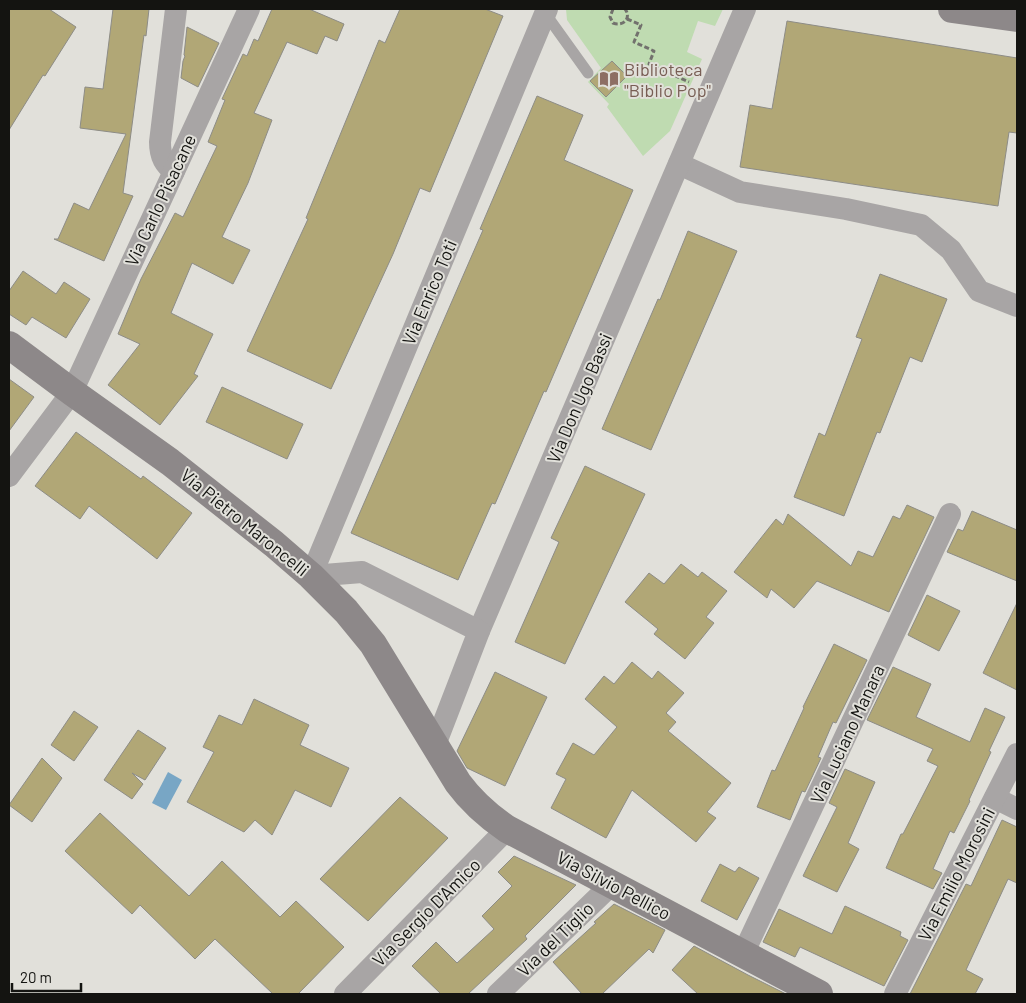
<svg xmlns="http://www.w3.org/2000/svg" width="1026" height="1003" font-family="Barlow,sans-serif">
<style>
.green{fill:#bfdbb1}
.water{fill:#78a6c5}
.building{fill:#b1a776;stroke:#8d8c86}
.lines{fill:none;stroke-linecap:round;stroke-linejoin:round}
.path{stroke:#72716d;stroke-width:3;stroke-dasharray:5 2.5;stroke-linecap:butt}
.lane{stroke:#a8a5a5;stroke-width:11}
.street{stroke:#a8a5a5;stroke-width:22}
.secondary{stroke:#8d8889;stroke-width:28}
.labels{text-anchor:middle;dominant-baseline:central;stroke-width:4;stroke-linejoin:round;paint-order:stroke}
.education-label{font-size:18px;fill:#785e54;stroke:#e1e0da;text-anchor:start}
.street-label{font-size:18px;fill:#141411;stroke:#e1e0da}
</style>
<rect width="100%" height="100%" fill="#e1e0da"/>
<path class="green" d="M566,9H723L715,26L698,21L687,52L702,59L670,131L643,156L607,107L609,104L588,82L601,68L567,20Z"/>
<path class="water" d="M168,772L182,780L166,810L152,803Z"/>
<g class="building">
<path d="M9,9H49L76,27L45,76L43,75L9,130Z"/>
<path d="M113,9H149L146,36L144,35L123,193L133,196L104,261L54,239H58L74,203L89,210L126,134L80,128L85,87L103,89Z"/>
<path d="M272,9H309L344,24L337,41L325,36L317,54L287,42L254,113L272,120L248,183L222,237L250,250L233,284L192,263L171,313L213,334L194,374L198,376L160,425L108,385L140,344L118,334L141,279L175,213L183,217L217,146L208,142L225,100L222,99L243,54L247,56L254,39L258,41Z"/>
<path d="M400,9H485L503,16L430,192L420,188L393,254L331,389L247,351L308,219L306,218L379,40L385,43Z"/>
<path d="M787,21L1017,58V133L1009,132L998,206L740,167L750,105L772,109Z"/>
<path d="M187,27L219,43L198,87L181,78L183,61L185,56L184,55Z"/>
<path d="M612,61L627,76L606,97L590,81Z"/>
<path d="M537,96L583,115L564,160L633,190L546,392L544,391L495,504L492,503L458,580L351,533L483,230L480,229Z"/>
<path d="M688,231L737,251L651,450L602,429L658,299L660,300Z"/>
<path d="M23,271L56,294L64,282L90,299L66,338L32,317L26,325L9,314V291Z"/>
<path d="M880,274L947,299L922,362L910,357L880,433L877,432L844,516L794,497L819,433L825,436L862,339L856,337Z"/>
<path d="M9,379L34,397L9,431Z"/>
<path d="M222,387L303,424L287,459L206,422Z"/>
<path d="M76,432L141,479L143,476L192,513L157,559L89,506L80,519L35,486Z"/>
<path d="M585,466L645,494L565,664L515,642L559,542L551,538Z"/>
<path d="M907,505L934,517L889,612L817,581L794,608L771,589L767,598L734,572L776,519L783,525L788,514L851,566L858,551L873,557L893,516L900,519Z"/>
<path d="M972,511L1017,530V581L947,552L958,529L963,531Z"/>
<path d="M681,564L698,577L702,572L727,591L706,617L714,623L685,659L654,634L658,629L625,602L649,573L664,584Z"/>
<path d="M927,595L960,611L939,651L908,635Z"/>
<path d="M1017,603V690L983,673Z"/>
<path d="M834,644L867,660L836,723L833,722L818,757L821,758L805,792L802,791L790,820L757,807L772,770L775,771L804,708L803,707Z"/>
<path d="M632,662L652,679L658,671L684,693L666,713L676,722L668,731L731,783L707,812L716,818L696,842L632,790L606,838L551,808L566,779L556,774L573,743L594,755L617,727L585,699L604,676L614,684Z"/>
<path d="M893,667L931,684L916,717L970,742L985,708L1005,717L989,751L991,752L969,800L970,801L954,833L950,831L933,869L942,873L933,889L886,868L901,834H903L938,766L927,761L933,749L867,720Z"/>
<path d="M495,672L547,697L505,786L467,768L457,751Z"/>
<path d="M254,699L309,725L300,745L349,768L331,807L295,790L272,835L255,820L244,832L187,802L214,752L203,747L219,715L242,725Z"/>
<path d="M74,711L98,727L74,761L51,745Z"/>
<path d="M138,730L166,748L145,780L132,773L143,784L132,799L104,780Z"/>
<path d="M42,758L62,778L32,822L9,805Z"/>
<path d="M845,769L875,782L848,843L859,849L837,892L803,876L837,807L829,803Z"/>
<path d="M400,797L448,838L368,921L320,879Z"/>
<path d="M100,813L189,896L222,861L280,917L296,901L344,947L298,994H273L215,939L195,959L140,905L132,914L65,851Z"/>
<path d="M1002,820L1017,827V883L1008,879L966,970L983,979L975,994H910L966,884L971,886Z"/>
<path d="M514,856L576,885L525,936L527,939L468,994H441L412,966L436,942L457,963L494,929L482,916L512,886L498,872Z"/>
<path d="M720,864L735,872L739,867L759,878L737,920L701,901Z"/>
<path d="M614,904L665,930L653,953L649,949L602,994H582L553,962L596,923L594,922Z"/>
<path d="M845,906L901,932L900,936L908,940L884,986L800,947L795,957L763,942L779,909L832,934Z"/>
<path d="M694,946L748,975L786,994H698L672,970Z"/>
</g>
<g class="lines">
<g class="path">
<path d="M613,9L610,17L613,23C623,27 632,18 625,9"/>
<path d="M627,19L641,25L634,42L654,51L649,64L689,82"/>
</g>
<path class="lane" d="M545,13L588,73"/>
<g class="street">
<path d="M679,164L740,192L846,209L921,225L951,250L979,291L1017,306"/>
<path d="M174,171C163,164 160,154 160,142L176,9"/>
<path d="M9,476L72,392L249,9"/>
<path d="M479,631L745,9"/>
<path d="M435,745L479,631L362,572L311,576L547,9"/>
<path d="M995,798L1017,809"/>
<path d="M743,954L950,514"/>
<path d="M345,994L507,829"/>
<path d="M498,994L612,884"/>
<path d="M895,994L1017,754"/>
</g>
<g class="secondary">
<path d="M952,9L1017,18"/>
<path d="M9,345L72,392L170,462L274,544L311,576L346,611L373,644L458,783C472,802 488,816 507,829L819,994"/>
</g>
</g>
<defs>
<g id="library-bare" transform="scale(1.5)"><path d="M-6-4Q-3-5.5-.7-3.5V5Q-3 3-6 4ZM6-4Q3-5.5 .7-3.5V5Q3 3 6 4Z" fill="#8d6e63" stroke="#e1e0da" stroke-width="2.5" paint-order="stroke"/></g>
</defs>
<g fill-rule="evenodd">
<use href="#library-bare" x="609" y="79"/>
</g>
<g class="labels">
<g class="education-label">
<text x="624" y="69">Biblioteca<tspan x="624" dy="21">"Biblio Pop"</tspan></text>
</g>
<g class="street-label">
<text transform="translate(160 200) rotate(-65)">Via Carlo Pisacane</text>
<text transform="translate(429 292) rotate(-67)">Via Enrico Toti</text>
<text transform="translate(579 398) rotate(-67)">Via Don Ugo Bassi</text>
<text transform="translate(245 522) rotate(39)">Via Pietro Maroncelli</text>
<text transform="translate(847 734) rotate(-65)">Via Luciano Manara</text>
<text transform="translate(956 874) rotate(-63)">Via Emilio Morosini</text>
<text transform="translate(614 885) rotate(28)">Via Silvio Pellico</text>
<text transform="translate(426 912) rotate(-45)">Via Sergio D'Amico</text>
<text transform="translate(555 939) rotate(-44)">Via del Tiglio</text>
</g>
</g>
<rect width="1026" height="1003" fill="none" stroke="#141411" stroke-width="20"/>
<path d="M12 983v8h69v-8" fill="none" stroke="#141411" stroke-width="2.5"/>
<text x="20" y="983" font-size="15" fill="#141411" stroke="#e1e0da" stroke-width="4" paint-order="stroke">20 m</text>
</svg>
